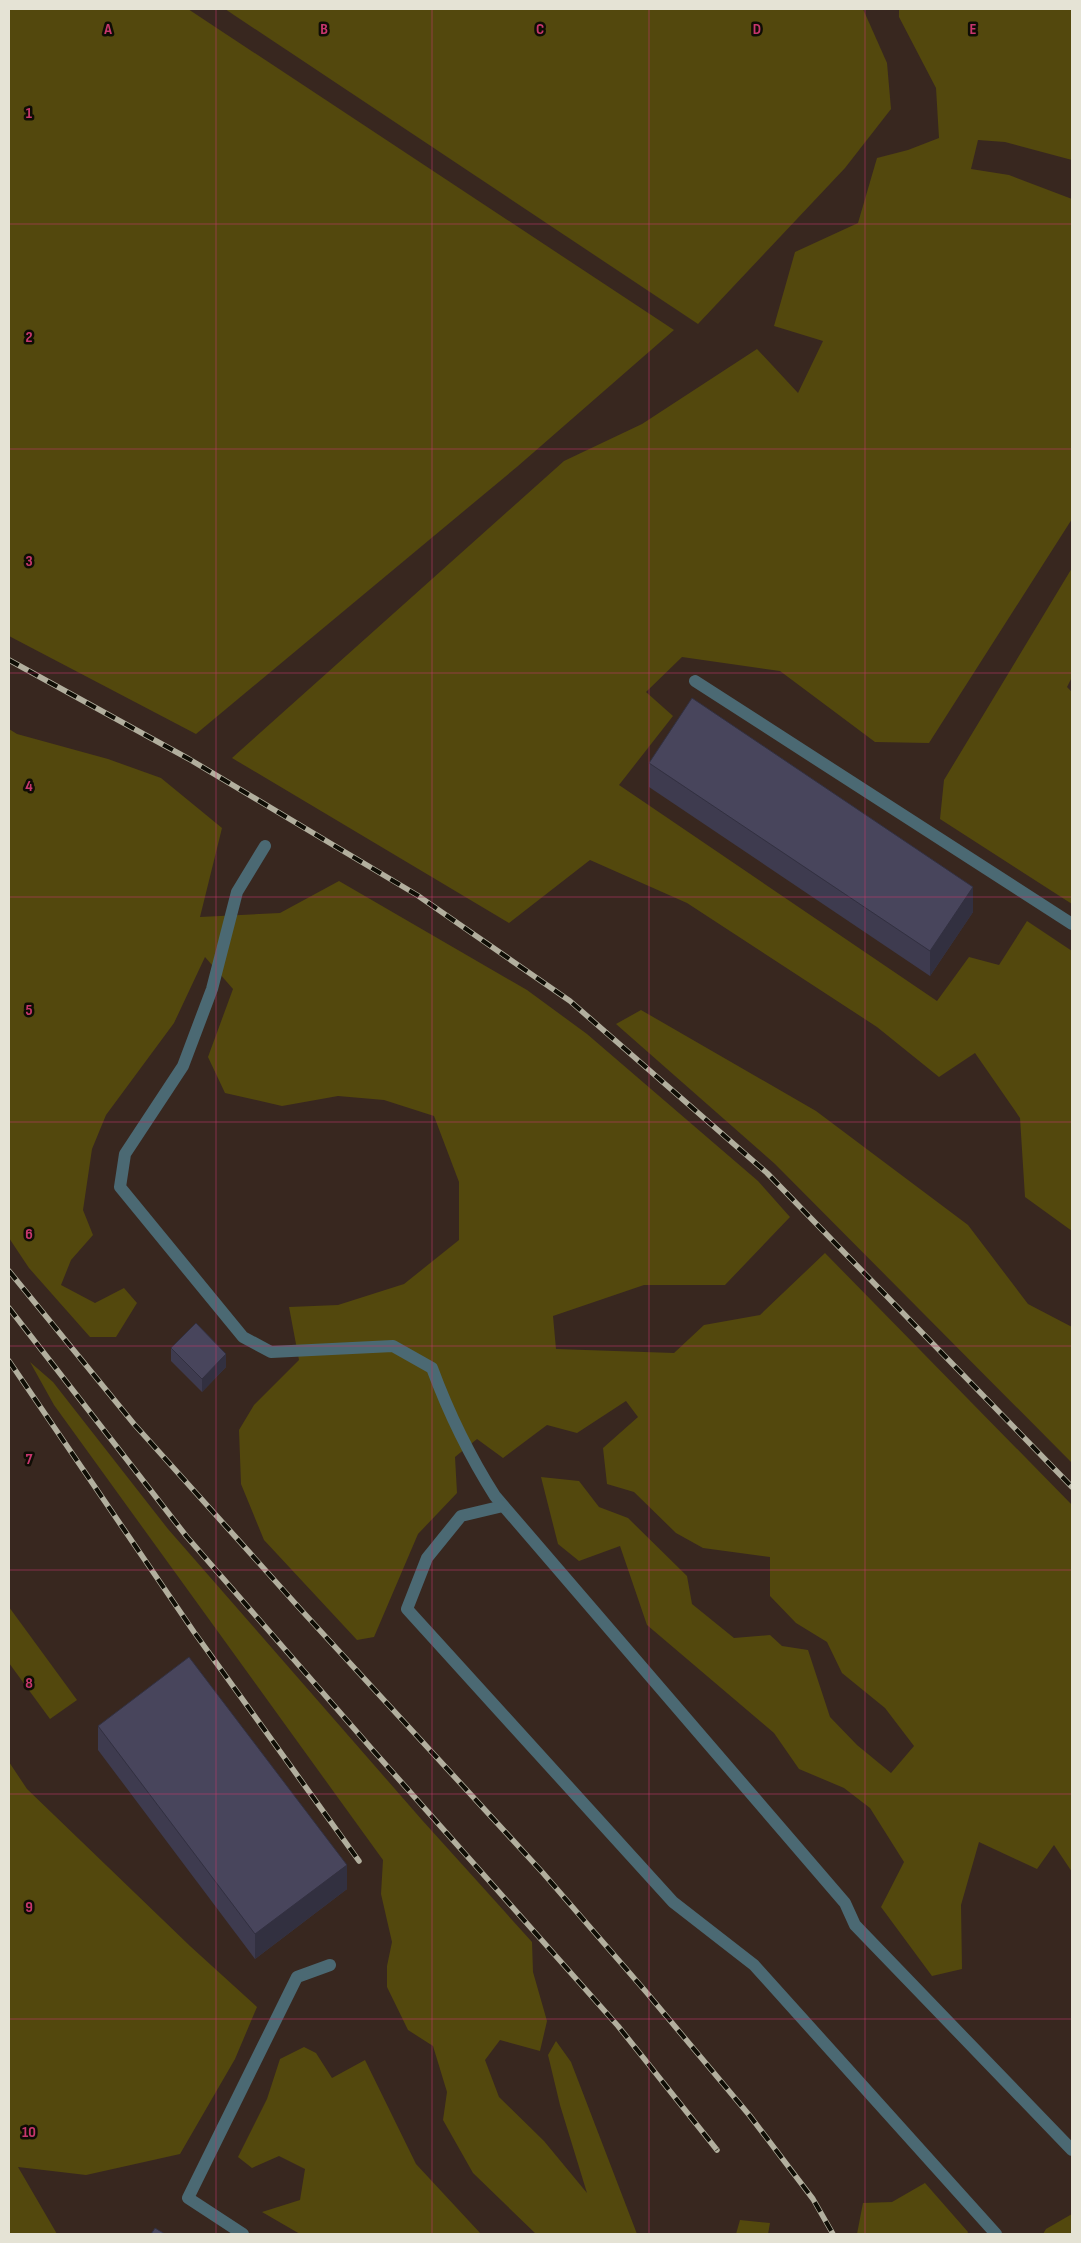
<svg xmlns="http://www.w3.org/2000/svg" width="1081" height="2243" font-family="'Sofia Sans Condensed',sans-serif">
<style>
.industrial{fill:#38271f}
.green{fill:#53480d}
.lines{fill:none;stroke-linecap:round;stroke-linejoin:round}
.minor{stroke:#4b6973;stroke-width:12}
.rail-casing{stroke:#b2af9e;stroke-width:5.5}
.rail{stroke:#0f0d05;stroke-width:4;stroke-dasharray:11;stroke-linecap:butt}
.wall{fill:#3e3b4f}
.shaded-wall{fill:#323040}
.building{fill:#48455c;stroke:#323040}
.grid{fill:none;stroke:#c7366d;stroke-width:1;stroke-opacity:0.55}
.grid-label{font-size:16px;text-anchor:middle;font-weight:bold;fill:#c7366d;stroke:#0f0d05;stroke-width:5;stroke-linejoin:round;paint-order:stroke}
</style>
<rect width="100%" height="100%" fill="#29240d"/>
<rect class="industrial" x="9" y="9" width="1063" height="2225"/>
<g class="green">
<path d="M9,9H188L674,330L518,466L196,734L9,636Z"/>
<path d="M225,9H863L887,63L891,109L845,168L698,324Z"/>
<path d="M899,9H1072V160L1005,142L978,140L971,169L1009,175L1072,199V519L929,743L875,742L780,671L682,657L646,692L673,716L619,785L937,1001L969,957L999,965L1027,921L1072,951V1231L1025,1197L1020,1118L975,1053L939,1077L877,1027L687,903L590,860L509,923L232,758L564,461L642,424L757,349L798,393L823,341L774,326L795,252L858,223L877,158L908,150L939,138L936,88L899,17Z"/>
<path d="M1072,568V677L1067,687L1072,692V904L940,819L944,780Z"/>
<path d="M9,729L17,734L108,759L161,778L222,828L200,917L280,913L339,881L527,990L587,1034L758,1181L790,1217L725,1285H644L553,1316L556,1349L674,1353L704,1325L760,1315L825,1253L1072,1505V1872L1054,1845L1037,1869L979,1842L961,1905L962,1969L932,1976L881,1907L904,1862L870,1808L844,1788L799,1769L774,1733L647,1625L620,1546L579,1561L558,1544L541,1477L579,1481L599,1507L628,1518L687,1576L692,1604L734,1638L770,1635L782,1646L808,1650L830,1717L857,1745L891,1773L914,1746L885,1708L842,1673L827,1642L796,1623L770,1596V1557L703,1548L676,1533L634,1492L607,1484L603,1448L638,1417L626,1401L577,1433L547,1425L503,1458L477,1439L455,1457L457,1493L418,1534L374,1637L357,1640L264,1540L241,1484L239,1430L254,1405L299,1360L289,1307L338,1305L404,1284L459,1240V1182L434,1116L384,1100L338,1096L282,1106L225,1093L208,1057L233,989L205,957L174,1023L106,1115L92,1149L83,1210L93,1235L71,1260L61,1285L95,1303L124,1288L137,1303L116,1337H90L29,1268L9,1238Z"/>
<path d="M641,1010L816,1111L968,1225L1028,1304L1072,1327V1463L775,1164L616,1024Z"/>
<path d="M30,1362L53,1382L168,1529L422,1820L532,1942L533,1972L547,2021L540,2051L500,2040L485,2060L499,2097L544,2141L587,2193L560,2105L548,2055L556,2041L571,2062L637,2234H536L473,2173L443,2120L447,2092L433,2046L408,2030L387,1987V1966L392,1942L381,1894L383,1860L54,1405Z"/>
<path d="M9,1607L77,1700L50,1719L9,1663Z"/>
<path d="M9,1762L27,1789L190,1946L257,2007L235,2059L180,2154L86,2175L18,2167L57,2234H9Z"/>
<path d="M304,2047L316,2053L332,2078L365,2060L416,2164L481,2234H300L262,2212L300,2200L305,2169L279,2156L252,2168L238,2157L267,2099L280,2059Z"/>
<path d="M925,2183L968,2232L967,2234H857L863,2203L892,2202Z"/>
<path d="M1072,2214V2234H1043L1046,2229Z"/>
<path d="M740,2220L770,2223L768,2234H736Z"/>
</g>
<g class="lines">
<g class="minor">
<path d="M695,681L1072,924"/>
<path d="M265,846L237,892L212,989L183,1066L125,1154L120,1187L243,1337L271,1352L393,1346L432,1368C449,1414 469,1455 495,1496L845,1903L855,1925L1072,2150"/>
<path d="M503,1506L461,1516L427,1558L407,1609L673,1902L754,1965L996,2234"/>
<path d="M243,2234L188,2198L297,1977L330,1965"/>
</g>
<g class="rail-casing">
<g id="rail">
<path d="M9,660L189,759L417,895L570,1001L767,1173L1072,1487"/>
<path d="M9,1271L134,1424L303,1612L543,1873L647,1993L750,2116L813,2199L833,2234"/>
<path d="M9,1308L187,1537L371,1748L618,2026L717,2150"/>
<path d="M9,1361L194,1632L359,1861"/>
</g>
</g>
<use href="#rail" class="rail"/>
</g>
<g class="wall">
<path d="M649,763L973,912L930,976L649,787Z"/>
<path d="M171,1348L226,1367L202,1392L171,1361Z"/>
<path d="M98,1726L347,1889L255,1959L98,1750Z"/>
</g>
<g class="shaded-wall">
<path d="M973,887V912L930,976V951Z"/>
<path d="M226,1354V1367L202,1392V1379Z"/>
<path d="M347,1865V1889L255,1959V1934Z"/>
</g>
<g class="building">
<path d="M692,698L973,887L930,951L649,763Z"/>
<path d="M196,1323L226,1354L202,1379L171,1348Z"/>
<path d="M189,1657L347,1865L255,1934L98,1726Z"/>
<path d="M155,2228L165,2234H151Z"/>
</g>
<path class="grid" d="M216,9V2234M432,9V2234M649,9V2234M865,9V2234M9,224H1072M9,449H1072M9,673H1072M9,897H1072M9,1122H1072M9,1346H1072M9,1570H1072M9,1794H1072M9,2019H1072"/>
<g class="grid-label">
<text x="108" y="34">A</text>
<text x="324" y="34">B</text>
<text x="540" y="34">C</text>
<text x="757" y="34">D</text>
<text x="973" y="34">E</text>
<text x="29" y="118">1</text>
<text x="29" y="342">2</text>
<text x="29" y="566">3</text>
<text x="29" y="791">4</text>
<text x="29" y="1015">5</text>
<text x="29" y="1239">6</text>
<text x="29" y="1464">7</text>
<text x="29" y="1688">8</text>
<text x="29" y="1912">9</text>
<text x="29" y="2137">10</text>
</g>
<rect width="1081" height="2243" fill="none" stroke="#e5e3d5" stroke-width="20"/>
</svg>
